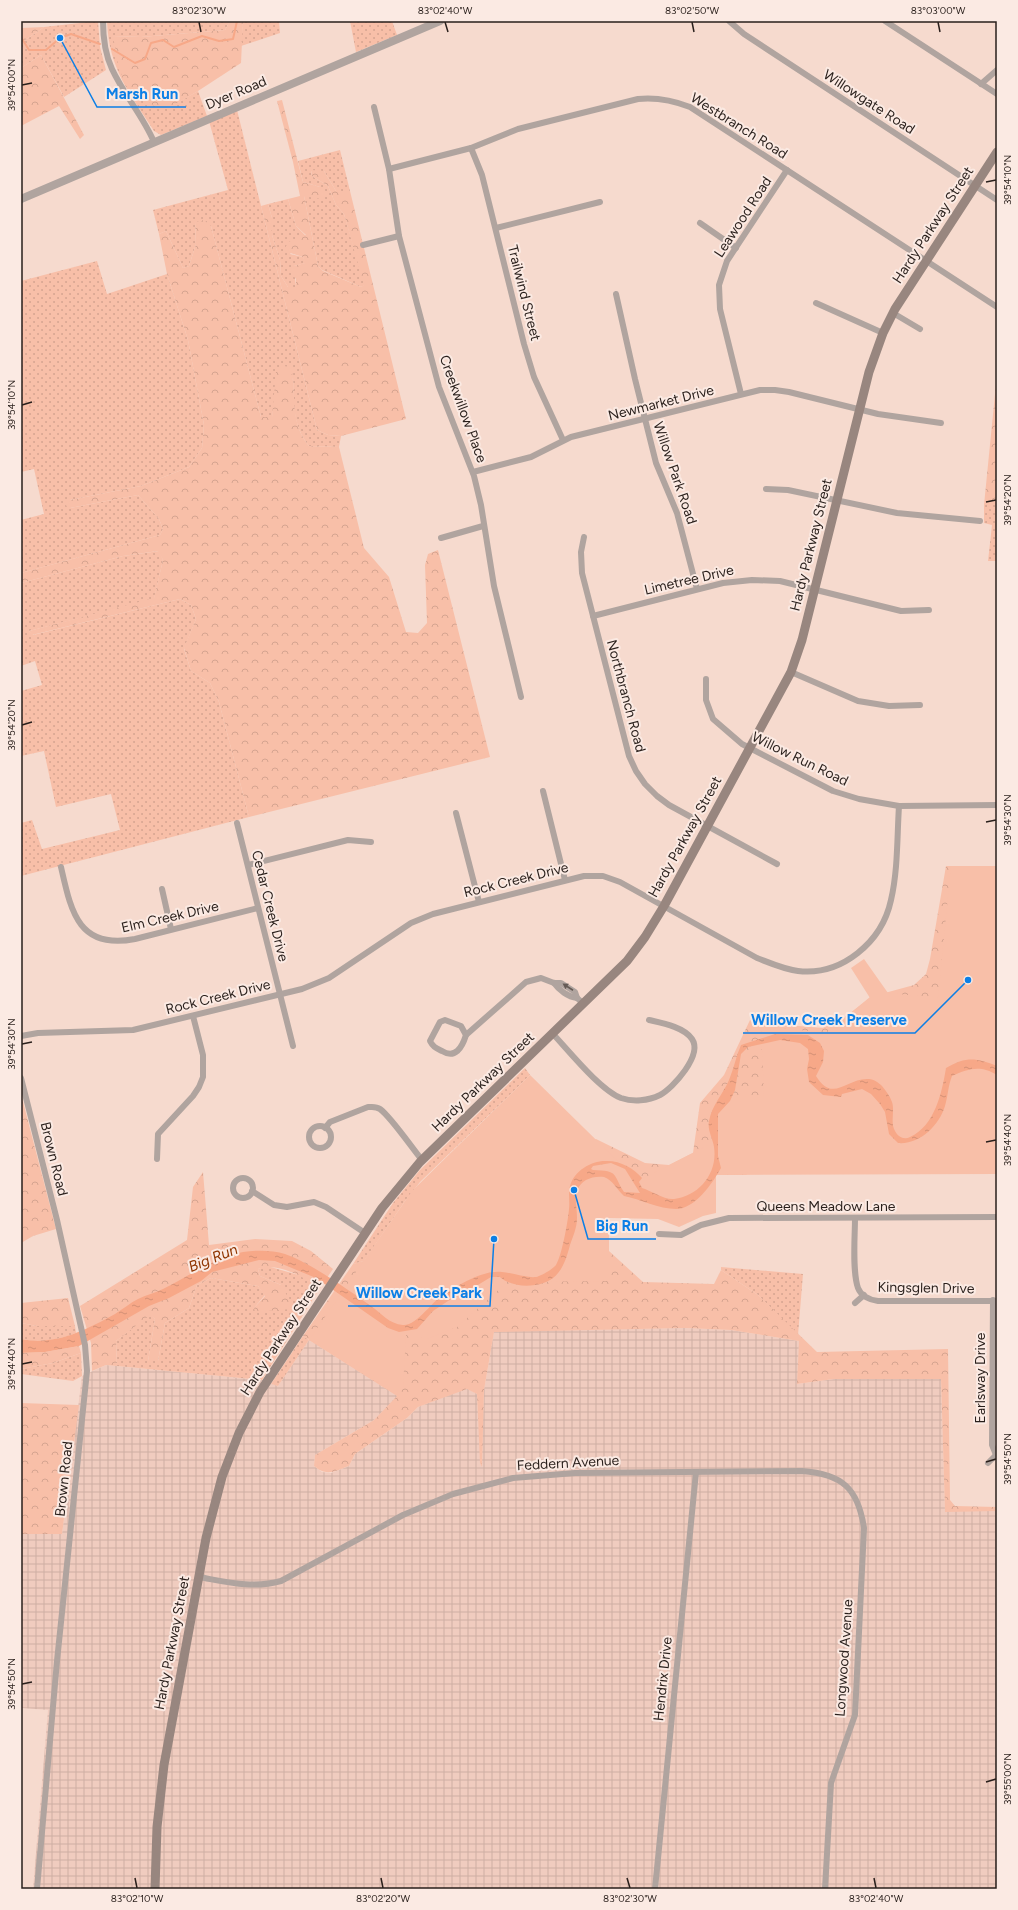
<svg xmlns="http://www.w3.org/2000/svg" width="1018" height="1910" font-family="Figtree,sans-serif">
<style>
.industrial{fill:url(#industrial-grid)}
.grass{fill:url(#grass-dots)}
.forest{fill:url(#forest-crowns)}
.green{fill:#f8bfa8}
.water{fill:url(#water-ripples);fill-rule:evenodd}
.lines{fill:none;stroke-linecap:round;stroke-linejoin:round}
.stream{stroke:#f7a888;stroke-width:2}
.minor{stroke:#b0a49f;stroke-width:6}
.tertiary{stroke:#b0a49f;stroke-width:8}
.secondary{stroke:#98867f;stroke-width:9}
.oneway{fill:#665b56}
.ticks{fill:none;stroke:#291f1b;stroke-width:1.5}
.labels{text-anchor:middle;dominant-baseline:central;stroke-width:4;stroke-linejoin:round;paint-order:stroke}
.street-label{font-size:14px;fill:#291f1b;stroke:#fbeae3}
.water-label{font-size:15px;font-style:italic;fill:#8f3500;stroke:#fbeae3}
.leader{fill:none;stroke:#0c7fe6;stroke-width:1.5}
.callout-dot{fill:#0c7fe6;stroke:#fbeae3;stroke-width:1.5}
.callout-label{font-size:15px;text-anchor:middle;font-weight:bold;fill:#0c7fe6;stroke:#fbeae3;stroke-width:4;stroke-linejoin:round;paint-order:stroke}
.neatline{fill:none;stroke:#291f1b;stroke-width:1.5}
.ticks-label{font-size:10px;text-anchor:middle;fill:#291f1b}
</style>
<defs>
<pattern id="industrial-grid" width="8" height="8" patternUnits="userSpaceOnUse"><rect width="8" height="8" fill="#f0ccbf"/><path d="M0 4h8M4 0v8" fill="none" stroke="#ceafa4"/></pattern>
<pattern id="grass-dots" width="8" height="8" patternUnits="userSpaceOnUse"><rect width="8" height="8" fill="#f8bfa8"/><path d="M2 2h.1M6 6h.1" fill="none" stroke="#d5a490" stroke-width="1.8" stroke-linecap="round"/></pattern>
<pattern id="forest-crowns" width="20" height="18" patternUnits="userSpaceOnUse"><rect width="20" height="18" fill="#f8bfa8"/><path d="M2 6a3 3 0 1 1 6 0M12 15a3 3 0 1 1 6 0" fill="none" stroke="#d5a490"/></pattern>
<pattern id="water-ripples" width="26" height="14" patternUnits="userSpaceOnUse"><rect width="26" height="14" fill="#f7a888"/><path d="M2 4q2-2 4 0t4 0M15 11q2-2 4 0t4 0" fill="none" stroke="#d49075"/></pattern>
</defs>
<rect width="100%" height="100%" fill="#f6dace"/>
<path class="industrial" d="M685,1328L731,1330L799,1341L798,1384L834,1379H941L945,1511H997V1889H33L48,1710L21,1708V1534H62L82,1376L106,1365L262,1380L278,1386L309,1340L398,1396L374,1420L315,1455L314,1466L322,1472L331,1473L349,1466L355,1454L407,1418L418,1407L467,1388L477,1394L481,1466L484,1390L494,1331Z"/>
<g class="grass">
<path d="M98,21L100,47L106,70L64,97L41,55L21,68V43L44,27Z"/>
<path d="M107,21H230L225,30L141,37L113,36L168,108L198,91L207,116L161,135L154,131C129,92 109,69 107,21Z"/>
<path d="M243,21H279L280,33L241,46Z"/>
<path d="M350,21H392L397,35L356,52Z"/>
<path d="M237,110L317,430L328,435L341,436L339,447L309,446C292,425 294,403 293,378L273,410L272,418L261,417L211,226L195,222L196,244L189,266L183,268L166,231L159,234L153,210L228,190L209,121Z"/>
<path d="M340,150L350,191H336L324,171H311L312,176L328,186L336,205L344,214L365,285L361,287L322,270L318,266L304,196L320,187L303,182L298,161Z"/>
<path d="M288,199L296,226L306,236L290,254L303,257L306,263L294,266L296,287H288L281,276L280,260L272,235V218L268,204Z"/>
<path d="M97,261L107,294L167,274L188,340L204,425L202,448L189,467L141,486L70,500V508L138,495L159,519L163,529L160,535L21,573V520L44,514L34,469L21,472V281Z"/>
<path d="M997,497V561H988L992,525L984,523V505H995Z"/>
<path d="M159,551L163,560L154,599L29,631L33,635L180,599L191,605L196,619L184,649L191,671L210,683L219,702L249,817L21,876V823L32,820L42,849L120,830L111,794L56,807L44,751L21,756V691L42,685L35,661L21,666V583L123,556Z"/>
<path d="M525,1068L530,1075L420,1182L405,1201L364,1261L353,1264L393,1203L420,1170Z"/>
<path d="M267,1266L302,1276L320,1288L262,1380L117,1366L116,1341L150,1314L155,1319L148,1361H158L165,1323L189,1308L197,1285L211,1278L258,1286L265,1295L254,1308L281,1285L260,1276L258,1269Z"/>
<path d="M721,1267L803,1274L798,1335L758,1295L721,1270Z"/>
<path d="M21,1323L37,1326H75L76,1333C59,1340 39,1343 21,1339Z"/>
<path d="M303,1336L309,1340L278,1386L271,1384Z"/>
<path d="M81,1353L82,1376L73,1381L21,1374V1369L53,1363Z"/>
</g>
<g class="forest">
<path d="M230,21H243L241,63L198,91L169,108L154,106L125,85L118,64L113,36L141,37L225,30Z"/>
<path d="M44,27L21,43V28Z"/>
<path d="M41,55L84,135L80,139L59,106L21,126V68Z"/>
<path d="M282,100L303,182L320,187L324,194L321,199L304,196L318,266L323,271L361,287L364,285L344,214L336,205L328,186L312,176L311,170L324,171L336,191H350L406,419L341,436L328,435L317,430L261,206L268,204L272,218V235L280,260L281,276L288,287H296V279L289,270L294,266L305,263L303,257L284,251L288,242L306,235L296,226L288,199L300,196L293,162L277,101Z"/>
<path d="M204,220L211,226L261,417H272L276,372L283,366L291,367C297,395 289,422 309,446L339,447L364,548L389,577L406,632L418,633L427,623L425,565L428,554L438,550L490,757L249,817L219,702L210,683L191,671L184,648L196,619L191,605L180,599L32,635L29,631L154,598L163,560L158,551L123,556L21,583V573L160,535L163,529L159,519L138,495L70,508L66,506L70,500L141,486L189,467L202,448L204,425L188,340L167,274L159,234L166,231L183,268L189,266L196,244L195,222Z"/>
<path d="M997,374V497L996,505H984Z"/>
<path d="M946,866H997L944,1005L746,1175H716V1195L609,1218V1251L643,1282L714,1284L721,1270L758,1295L817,1352L948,1349L950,1500L955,1506L997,1507V1511L945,1512L941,1379H834L797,1384L799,1341L731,1330L685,1328L494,1332L484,1390L482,1467L480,1463L477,1394L467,1389L418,1407L407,1418L355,1454L349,1466C335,1471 327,1477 314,1466L315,1455L374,1420L397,1396L303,1336L353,1264L370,1259L596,1139L645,1163L669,1165L693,1153L700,1103L724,1075L750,1020L761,1023L823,1028L848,1015L870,997L914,985L926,974L930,959Z"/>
<path d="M21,1094L56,1229L33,1236L21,1243Z"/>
<path d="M203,1172L209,1245L255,1239L292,1241L311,1251L333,1269L320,1288C303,1277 279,1262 258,1269L260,1276L281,1285L292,1304L291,1309L255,1312L254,1308L265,1296L258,1286L211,1278L197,1285L189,1308L165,1323L158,1361H148L155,1319L150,1315L116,1341L117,1366L106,1365L92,1371L91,1343L80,1306L187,1240L193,1187Z"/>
<path d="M68,1298L75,1326H37L21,1323V1303Z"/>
<path d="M79,1346L81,1353L53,1363L21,1369V1353L45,1352Z"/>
<path d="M21,1403L79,1405L62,1534H21Z"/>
</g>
<path class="green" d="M951,866H997V1174L716,1175V1213L703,1216L679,1227L658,1219L609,1218V1281L507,1282L457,1327L427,1339L406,1335L403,1387L401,1393L398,1396L309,1340L412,1191L530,1075L638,1181L710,1144L717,1096H764L761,1026L828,1033V1030L870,998L851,968L864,959L888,993L938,998Z"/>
<path class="water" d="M775,1034L808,1035L820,1043L824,1051L823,1062L816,1076C833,1104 847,1077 869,1079C874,1079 879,1083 882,1086C886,1091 890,1096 892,1102C895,1111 890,1123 895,1131C898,1137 904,1140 910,1137C935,1126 942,1092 946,1068C966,1056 977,1058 997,1066V1075C981,1065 969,1068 952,1076C948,1086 948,1096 945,1106C939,1126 919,1145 898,1143L889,1134L885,1112L880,1104L871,1094L862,1089L842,1094L841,1097L823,1095L809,1082L807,1069L809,1059L808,1049L800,1043L780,1040L748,1047L741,1054L735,1090L730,1101L718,1114V1156L721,1168C712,1184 695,1209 676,1209C659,1209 640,1199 624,1196C617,1190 613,1180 604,1177C599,1176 591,1177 586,1180C571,1190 577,1202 577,1218C577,1228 573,1236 570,1245C565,1264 559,1282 535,1285C523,1287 509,1285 500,1277H491L468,1291L448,1301L433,1311L417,1329L399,1332L388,1328L316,1278L275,1261L259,1260L212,1272L201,1281L169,1298L149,1306L79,1346L45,1352L21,1353V1339C55,1346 86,1330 115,1314C123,1309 130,1303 138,1299C146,1295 155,1293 163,1289C189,1276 214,1258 243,1252C256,1250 273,1250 285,1254C309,1262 350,1291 371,1306C381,1313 389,1324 403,1325C417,1326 433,1300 445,1293C462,1284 482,1270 502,1272C514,1273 525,1278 536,1277C541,1276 553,1269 556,1265C562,1255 568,1221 569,1209C570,1202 568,1193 570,1186C574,1171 591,1161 605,1161C619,1160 634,1168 642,1178L639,1182L642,1188C652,1191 664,1200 674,1199C699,1196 718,1173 714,1147C713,1139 707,1130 709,1121C712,1105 723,1094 729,1080C734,1068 736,1056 741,1045ZM611,1163L625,1169L640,1193L624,1192C612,1174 620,1171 593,1170L591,1169L593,1166Z"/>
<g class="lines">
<g class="stream">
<path d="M21,37L29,50H46L60,38L71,34L100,44"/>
<path d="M112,49L135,63L145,59L151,43L163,40L174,47L202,36L219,41L233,39L237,21"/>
</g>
<g class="minor">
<path d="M103,21C103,37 105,54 112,69C124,95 143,116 154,142"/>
<path d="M729,21L744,34L997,200"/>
<path d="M885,21L997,94"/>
<path d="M981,84L997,70"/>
<path d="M374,107L389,169L399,236L439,387L474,476L481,505L494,586L521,697"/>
<path d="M471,148L482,175L524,344L534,377L563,440"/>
<path d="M389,169L471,148L518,129L638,99C657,97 672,100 690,107L997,307"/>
<path d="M700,223L736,248"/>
<path d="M496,228L600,202"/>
<path d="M363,245L399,236"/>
<path d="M616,294L635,379L656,463L677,513L697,589"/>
<path d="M816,303L883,333"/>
<path d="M893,313L920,329"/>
<path d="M741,394L720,309L719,285L727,261L787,170"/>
<path d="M473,472L531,457L571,437L760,390H775L789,392L878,414L941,423"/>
<path d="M766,489L788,490L897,513L980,521"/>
<path d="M584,537L581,552L582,573L629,756L636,771L645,784L657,796L669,805L777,864"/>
<path d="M441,538L483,526"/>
<path d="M593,616L723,583L752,580L780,581L901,611L929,610"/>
<path d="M791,672L858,701L889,706L920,705"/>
<path d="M706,679V700L713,719L742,744L833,791L859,799L899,806L997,805"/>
<path d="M543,791L565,880"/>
<path d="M456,813L479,902"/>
<path d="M237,823L293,1046"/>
<path d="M248,865L348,840L371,842"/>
<path d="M61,867C71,911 78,950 135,939L258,908"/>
<path d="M162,889L171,929"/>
<path d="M554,983C559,990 568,997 577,998"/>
<path d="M445,1020L461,1026L466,1035C462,1048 455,1059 442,1051C436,1048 433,1047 430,1041L440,1022Z"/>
<path d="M553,1034C569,1051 600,1090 621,1098C633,1102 648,1101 660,1095C673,1088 703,1055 692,1039C684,1027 662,1023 649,1020"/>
<path d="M466,1035L526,982L541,978L554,983H561L575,992L577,998L584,1004"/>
<path d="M21,1036L38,1033L133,1030L302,989L329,978L411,923L433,914L584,876H603L620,882L757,958C770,963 783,969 798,971C842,976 882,942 891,900C898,870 897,837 899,806"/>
<path d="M21,1078L57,1220L85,1345L87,1371L57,1661L37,1889"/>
<circle cx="320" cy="1137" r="11"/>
<path d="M325,1128L330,1122L368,1107C372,1107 376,1106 380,1109C391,1117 412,1148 422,1160"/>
<path d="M157,1159L158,1134L193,1096L199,1087L203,1077V1055L193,1016"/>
<circle cx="243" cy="1188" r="10"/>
<path d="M252,1191L274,1205L287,1207L314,1202L326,1207L365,1233"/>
<path d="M855,1218C855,1236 852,1271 858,1288C861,1296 870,1300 878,1301H997"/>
<path d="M659,1234L681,1235L701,1225L729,1218L997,1217"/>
<path d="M993,1300L992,1445L996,1455"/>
<path d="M855,1303L864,1295"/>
<path d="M988,1463L996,1455"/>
<path d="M199,1577C227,1582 253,1589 281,1581L403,1515L453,1494L513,1478L575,1473L802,1471C842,1474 858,1488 864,1528L855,1715L831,1783L825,1889"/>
<path d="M655,1889L696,1472"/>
</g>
<path class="tertiary" d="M21,199L440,21"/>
<path class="secondary" d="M155,1889L157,1827L164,1765L206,1538L222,1477L239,1433L260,1392L382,1208L420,1162L627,961L645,937L664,906L791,672L802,640L869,372L883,333L895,309L997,152"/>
</g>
<defs><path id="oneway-solid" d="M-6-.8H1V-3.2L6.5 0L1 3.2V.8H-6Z"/></defs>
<use class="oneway" href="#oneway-solid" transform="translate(568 987) rotate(-147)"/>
<path class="ticks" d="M199,22L201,32M445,22L448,32M692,22L694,32M938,22L940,32M22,85L32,83M986,182L996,180M22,405L32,402M986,502L996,500M22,725L32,722M986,822L996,820M22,1044L32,1042M986,1142L996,1140M22,1364L32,1362M986,1462L996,1459M22,1684L32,1682M986,1782L996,1779M135,1878L137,1888M381,1878L383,1888M627,1878L630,1888M874,1878L876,1888"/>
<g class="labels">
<g class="street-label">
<text transform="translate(236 93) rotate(-23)">Dyer Road</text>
<text transform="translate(869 102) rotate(33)">Willowgate Road</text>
<text transform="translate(739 126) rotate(32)">Westbranch Road</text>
<text transform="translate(743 217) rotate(-57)">Leawood Road</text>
<text transform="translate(933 225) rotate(-57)">Hardy Parkway Street</text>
<text transform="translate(524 293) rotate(76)">Trailwind Street</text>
<text transform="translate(661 403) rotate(-14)">Newmarket Drive</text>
<text transform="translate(463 409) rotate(70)">Creekwillow Place</text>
<text transform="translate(675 473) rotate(71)">Willow Park Road</text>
<text transform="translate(811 545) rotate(-76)">Hardy Parkway Street</text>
<text transform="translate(689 580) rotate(-13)">Limetree Drive</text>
<text transform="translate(626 696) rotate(75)">Northbranch Road</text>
<text transform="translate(800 759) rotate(26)">Willow Run Road</text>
<text transform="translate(685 837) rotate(-61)">Hardy Parkway Street</text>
<text transform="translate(516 880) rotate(-14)">Rock Creek Drive</text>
<text transform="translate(270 906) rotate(76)">Cedar Creek Drive</text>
<text transform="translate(170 917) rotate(-13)">Elm Creek Drive</text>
<text transform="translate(218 997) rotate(-14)">Rock Creek Drive</text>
<text transform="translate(483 1082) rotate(-44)">Hardy Parkway Street</text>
<text transform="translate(54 1159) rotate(76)">Brown Road</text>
<text x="826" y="1206">Queens Meadow Lane</text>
<text transform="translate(926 1288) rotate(1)">Kingsglen Drive</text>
<text transform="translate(281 1337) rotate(-57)">Hardy Parkway Street</text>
<text transform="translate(980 1378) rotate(-90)">Earlsway Drive</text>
<text transform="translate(568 1463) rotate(-3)">Feddern Avenue</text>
<text transform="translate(64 1479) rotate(-84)">Brown Road</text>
<text transform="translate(172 1643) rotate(-79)">Hardy Parkway Street</text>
<text transform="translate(844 1658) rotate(-86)">Longwood Avenue</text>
<text transform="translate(663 1679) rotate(-84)">Hendrix Drive</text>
</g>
<g class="water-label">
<text transform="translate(213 1258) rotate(-22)">Big Run</text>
</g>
</g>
<path class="leader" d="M60 38L97 107H186M968 980L915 1033H743M574 1190L588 1239H656M494 1239L490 1306H348"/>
<g class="callout-dot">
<circle cx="60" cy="38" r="4"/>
<circle cx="968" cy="980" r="4"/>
<circle cx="574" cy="1190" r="4"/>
<circle cx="494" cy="1239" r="4"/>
</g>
<g class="callout-label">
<text x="142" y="99">Marsh Run</text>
<text x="829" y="1025">Willow Creek Preserve</text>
<text x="622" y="1231">Big Run</text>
<text x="419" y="1298">Willow Creek Park</text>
</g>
<rect width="1018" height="1910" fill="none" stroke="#fbeae3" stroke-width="44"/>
<rect x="22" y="22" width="974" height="1866" class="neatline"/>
<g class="ticks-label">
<text x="199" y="14">83°02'30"W</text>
<text x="445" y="14">83°02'40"W</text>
<text x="692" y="14">83°02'50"W</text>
<text x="938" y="14">83°03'00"W</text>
<text transform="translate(11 85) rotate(-90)" y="4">39°54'00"N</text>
<text transform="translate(1007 180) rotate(-90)" y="4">39°54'10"N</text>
<text transform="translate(11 405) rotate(-90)" y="4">39°54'10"N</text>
<text transform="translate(1007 500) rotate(-90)" y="4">39°54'20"N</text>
<text transform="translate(11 725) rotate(-90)" y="4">39°54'20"N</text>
<text transform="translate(1007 820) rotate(-90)" y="4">39°54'30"N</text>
<text transform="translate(11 1044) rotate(-90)" y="4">39°54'30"N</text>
<text transform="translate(1007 1140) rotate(-90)" y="4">39°54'40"N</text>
<text transform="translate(11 1364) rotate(-90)" y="4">39°54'40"N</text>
<text transform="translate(1007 1459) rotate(-90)" y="4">39°54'50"N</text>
<text transform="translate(11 1684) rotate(-90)" y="4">39°54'50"N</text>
<text transform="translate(1007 1779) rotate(-90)" y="4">39°55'00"N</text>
<text x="137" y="1902">83°02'10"W</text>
<text x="383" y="1902">83°02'20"W</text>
<text x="630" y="1902">83°02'30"W</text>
<text x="876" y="1902">83°02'40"W</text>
</g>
</svg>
